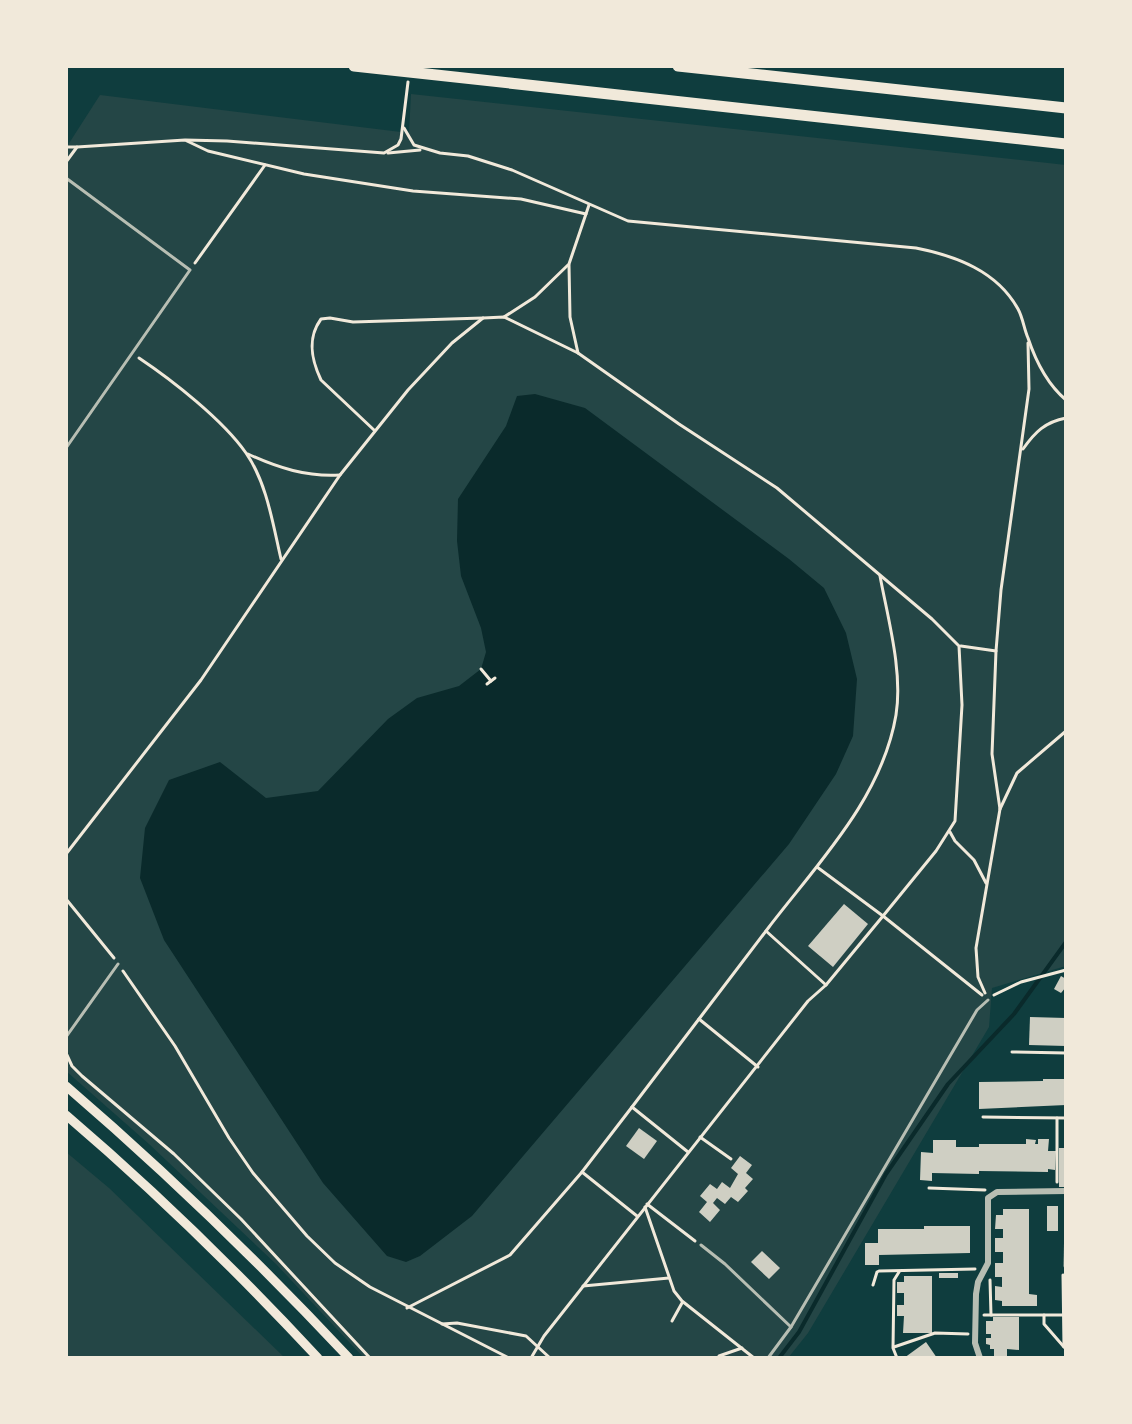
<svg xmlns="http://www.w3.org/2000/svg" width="1132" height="1424" font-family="Arial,sans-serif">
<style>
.green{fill:#244646}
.water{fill:#0a2a2b}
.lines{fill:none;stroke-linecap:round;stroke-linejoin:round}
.stream{stroke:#0a2a2b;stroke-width:4}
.building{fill:#cfcfc3}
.path{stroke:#f1e9da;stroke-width:3}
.service{stroke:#b8beb3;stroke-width:3}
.minor{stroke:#b8beb3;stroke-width:6}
.secondary{stroke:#f1e9da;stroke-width:9}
.motorway{stroke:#f1e9da;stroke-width:11}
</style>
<rect width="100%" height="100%" fill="#0f3d3e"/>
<g class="green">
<path d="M411,94L1066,165V966L992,988L989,1027L808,1333L788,1358H364L276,1264L149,1144L66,1071V148L100,95L409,133Z"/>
<path d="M66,1152L109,1188L285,1358H66Z"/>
</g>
<path class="water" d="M535,394L585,408L789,559L824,588L846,633L857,679L853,736L836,774L789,844L472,1216L420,1256L406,1262L387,1256L323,1183L164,940L140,878L145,828L169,780L220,762L266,798L318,791L388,719L417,698L459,686L481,669L486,652L481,628L461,576L457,541L458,499L506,426L517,396Z"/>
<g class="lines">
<path class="stream" d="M779,1358L799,1332L886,1174L948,1084L1014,1014L1066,942"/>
</g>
<g class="building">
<path d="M844,904L868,924L833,967L808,946Z"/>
<path d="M1061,976L1066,979V987L1061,993L1054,989Z"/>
<path d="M1030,1017L1066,1018V1046L1029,1045Z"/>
<path d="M1043,1079H1066V1105L979,1109V1082L1043,1081Z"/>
<path d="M639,1128L657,1141L644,1159L626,1146Z"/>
<path d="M1026,1139L1036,1140L1035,1144H1038V1139H1049L1048,1151H1056L1055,1170L1048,1169V1172L979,1171V1174L932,1173V1181L920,1180L921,1152L933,1153V1140H956V1147H979V1144H1026Z"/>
<rect x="1059" y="1148" width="7" height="39"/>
<path d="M740,1156L752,1165L746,1173L753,1179L745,1188L748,1191L738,1202L731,1197L725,1204L717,1198L713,1203L720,1210L710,1222L699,1212L707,1202L700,1196L710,1184L717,1189L722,1182L730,1188L738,1174L731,1168Z"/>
<rect x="1047" y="1206" width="11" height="25"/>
<path d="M1003,1209H1029V1294L1037,1295V1306H1002V1301L995,1300V1286L1002,1287V1277H995V1263H1003V1252H995V1238H1003V1229H995L996,1215H1003Z"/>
<path d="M924,1226H970V1253L879,1255V1265H865V1243H878V1229H924Z"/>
<path d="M762,1251L780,1268L769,1279L751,1262Z"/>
<rect x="939" y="1273" width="19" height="5"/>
<path d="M904,1276H932V1333H903L904,1316H897V1305H904V1293H897V1282H904Z"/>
<path d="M993,1317H1019V1350L1007,1349V1356H994V1349H990V1345L986,1344V1338H991V1334H986V1321H993Z"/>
<path d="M926,1342L937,1358H904Z"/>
</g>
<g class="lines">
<g class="path">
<path d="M404,128L414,145L440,153L468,156L512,170L628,221L916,248C956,256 997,271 1018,309C1023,318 1024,329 1028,338C1036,362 1047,384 1066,400"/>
<path d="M187,141L208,151L304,174L413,191L521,199L586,214"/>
<path d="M66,147H77"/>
<path d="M388,153L420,150"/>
<path d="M66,162L77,147L185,140L227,141L384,153L398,145L401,139L408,82"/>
<path d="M195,263L265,165"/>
<path d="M569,265L570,317L578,353"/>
<path d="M504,317L535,297L569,264L589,205"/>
<path d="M139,358C172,380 223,420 246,453C267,483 273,525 281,559"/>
<path d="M374,430L321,380C311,359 307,338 321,319L330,318L353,322L483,318"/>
<path d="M1023,449C1035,432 1045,422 1066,418"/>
<path d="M248,454C278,468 307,477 340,475"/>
<path d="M961,646L996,651"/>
<path d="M481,669L491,681"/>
<path d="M487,684L495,678"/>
<path d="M1000,809L1017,773L1066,731"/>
<path d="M950,832L955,841L974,860L986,883"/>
<path d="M66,854L201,680L340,475L408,390L452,343L483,318L504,317L578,353L679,424L777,488L932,619L959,646L962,705L955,821L936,851L883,916L826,985L808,1001L544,1336L531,1358"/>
<path d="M817,867L883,916L982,995"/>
<path d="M66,899L114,958"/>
<path d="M766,931L826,985"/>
<path d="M123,971L175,1046L229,1138L253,1173L307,1236L335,1263L370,1287L509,1358"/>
<path d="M985,993L978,977L976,948L1000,809L992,754L996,651L1001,590L1029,389L1028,343"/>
<path d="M994,995L1021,982L1066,970"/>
<path d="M699,1019L758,1067"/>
<path d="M1012,1052L1066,1053"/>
<path d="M66,1053L72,1066L82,1076L174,1154L241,1219L370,1358"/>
<path d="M632,1107C678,1047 723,987 769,927C818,863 882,798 896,715C903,672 888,619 880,576"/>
<path d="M983,1117L1066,1118"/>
<path d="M700,1137L731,1159"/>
<path d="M582,1172L637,1216"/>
<path d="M1057,1182V1118"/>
<path d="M929,1188L985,1190"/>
<path d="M647,1204L695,1241"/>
<path d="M645,1207L674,1291L682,1301L754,1358"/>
<path d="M1063,1275L1064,1347"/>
<path d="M990,1280L991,1315"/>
<path d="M873,1285L877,1272L879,1271L975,1269"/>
<path d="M583,1286L669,1278"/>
<path d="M407,1308L510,1255L582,1172L632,1107L688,1152"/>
<path d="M984,1315H1064"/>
<path d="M1044,1315V1324L1064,1347"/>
<path d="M672,1321L682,1303"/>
<path d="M442,1324L457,1323L526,1336L550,1358"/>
<path d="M894,1347L935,1333L968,1334"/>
<path d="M719,1356L742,1348"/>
<path d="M897,1358L893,1348L894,1280L899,1272"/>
</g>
<g class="service">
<path d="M66,178L190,270L66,448"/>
<path d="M66,1037L118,964"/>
<path d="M701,1245L725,1264L791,1327"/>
<path d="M1065,1266L1066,1221"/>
<path d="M768,1358L791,1327L977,1010L988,1000"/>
</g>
<path class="minor" d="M980,1358L975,1343L976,1294L978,1282L988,1263V1198L997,1192L1066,1191"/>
<g class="secondary">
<path d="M66,1086C166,1172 259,1262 349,1358"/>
<path d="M66,1115C155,1191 238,1272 318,1358"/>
</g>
<g class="motorway">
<path d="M354,66L1066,144"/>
<path d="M678,66L1066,108"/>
</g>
</g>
<rect width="1132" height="1424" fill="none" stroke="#f1e9da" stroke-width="136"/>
</svg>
